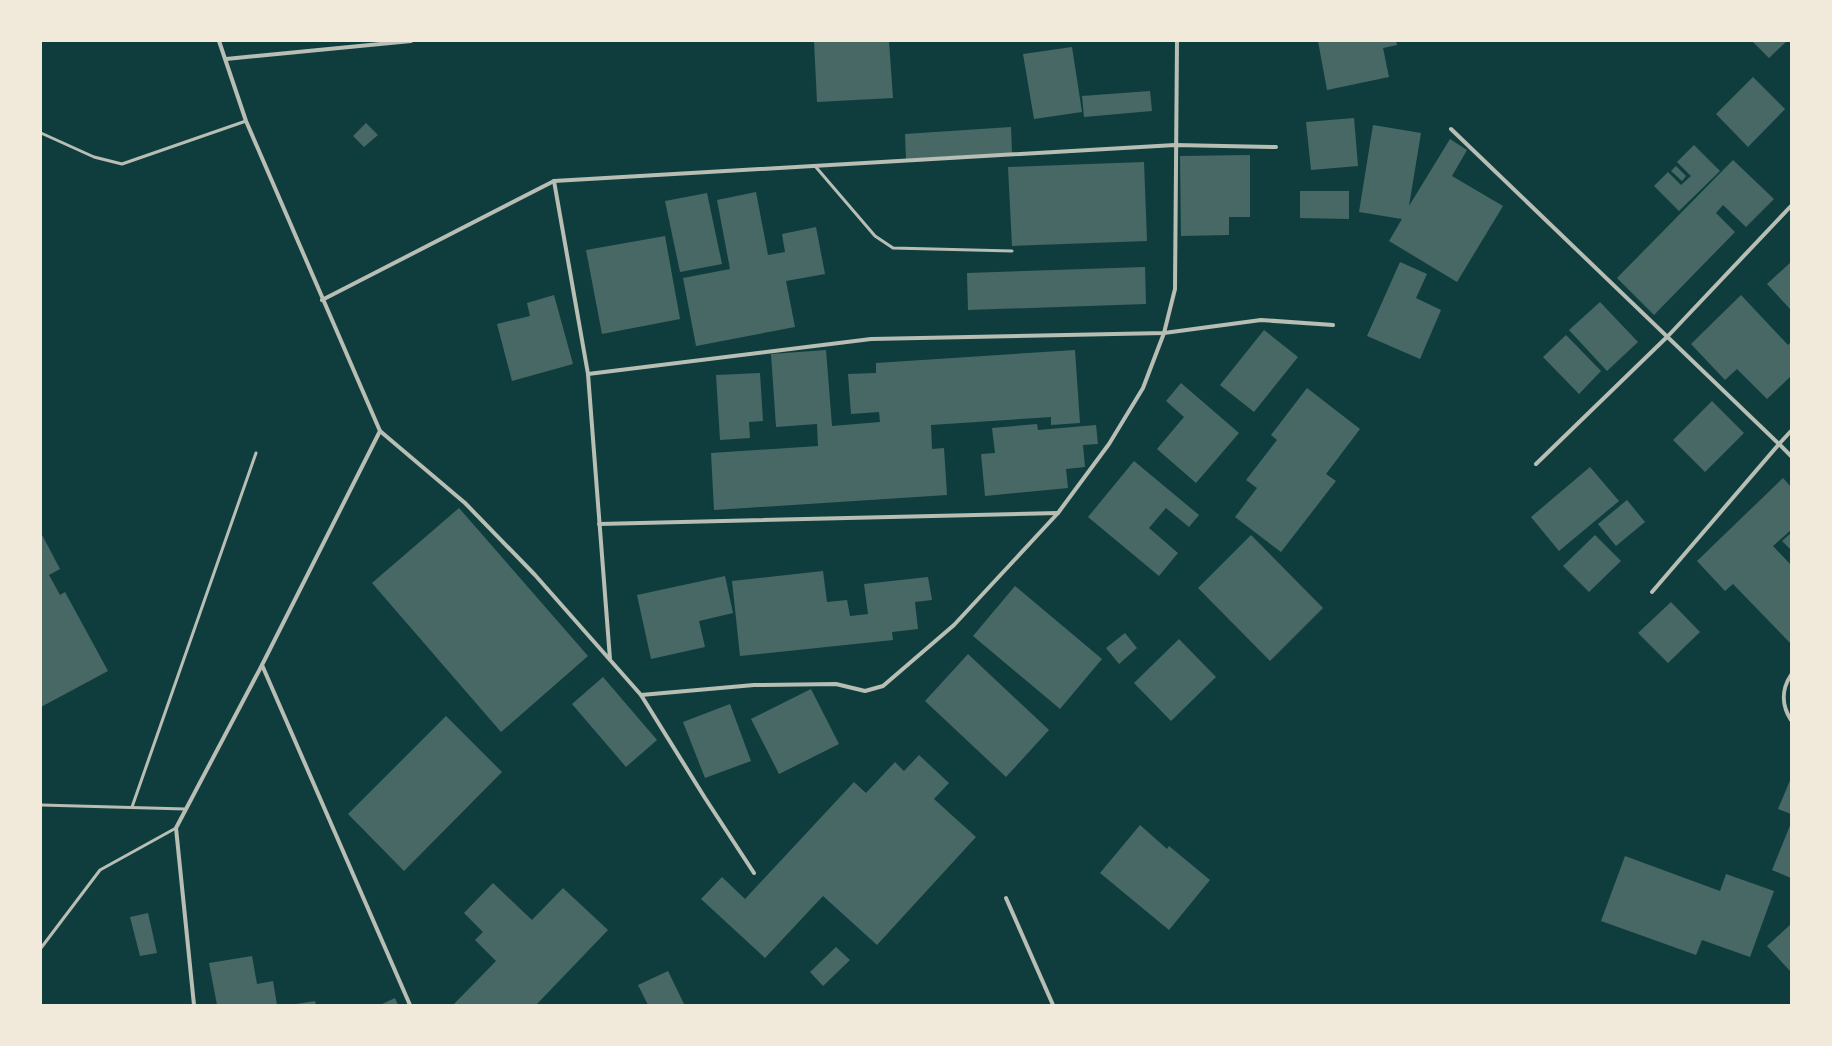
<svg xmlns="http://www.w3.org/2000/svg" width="1832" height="1046" font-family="Barlow,sans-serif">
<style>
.building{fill:#486865}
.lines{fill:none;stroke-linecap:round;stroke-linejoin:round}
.service{stroke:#b8beb3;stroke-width:3}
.minor{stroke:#b8beb3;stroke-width:4}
</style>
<rect width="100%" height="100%" fill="#0f3d3e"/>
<g class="building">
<path d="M814,41H889L893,98L817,102Z"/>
<path d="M1318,41H1396L1397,45L1383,48L1389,77L1327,90Z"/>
<path d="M1752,41H1787L1769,58Z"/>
<path d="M1072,47L1082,112L1034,119L1023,54Z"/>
<path d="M1753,77L1785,109L1748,147L1716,114Z"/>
<path d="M1150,91L1152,111L1084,117L1082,96Z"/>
<path d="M1354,118L1358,166L1311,170L1306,122Z"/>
<path d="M366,123L378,135L364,147L353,136Z"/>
<path d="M1373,125L1421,133L1409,206L1450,139L1467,150L1452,176L1503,206L1457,282L1389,241L1402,219L1359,212Z"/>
<path d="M1011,127L1012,153L906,159L905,134Z"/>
<path d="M1694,145L1720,171L1679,211L1654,186L1668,172L1681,185L1691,176L1677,162Z"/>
<path d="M1250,155V217H1229V235L1181,236L1180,156Z"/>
<path d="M1733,160L1774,199L1746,227L1723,205L1716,213L1735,232L1654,315L1617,278Z"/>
<path d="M1144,162L1147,241L1012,246L1008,167Z"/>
<path d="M1676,166L1686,176L1682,181L1671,171Z"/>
<path d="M1300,191H1349V219L1300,218Z"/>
<path d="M756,192L768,255L785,252L782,234L816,227L825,274L786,281L795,327L696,346L683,278L730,269L717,200Z"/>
<path d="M707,193L722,264L680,272L665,201Z"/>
<path d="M665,236L680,319L602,334L586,250Z"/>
<path d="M1400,262L1427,274L1416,298L1441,310L1420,359L1367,336Z"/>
<path d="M1791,262V310L1767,284Z"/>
<path d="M1145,267L1146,304L968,310L967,273Z"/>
<path d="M554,295L573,364L512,381L497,324L530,316L527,303Z"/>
<path d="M1741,295L1788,345L1791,342V376L1767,399L1737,369L1725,380L1691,344Z"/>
<path d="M1600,302L1638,342L1607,371L1569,330Z"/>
<path d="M1264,330L1298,357L1254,412L1220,385Z"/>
<path d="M1566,335L1601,371L1579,394L1543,357Z"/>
<path d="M826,350L832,426L880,422L879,412L851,414L848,374L876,373V363L1075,350L1080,423L1051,425V417L931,425L932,449L944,448L947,495L714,510L711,453L818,446L817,424L776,427L771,354Z"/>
<path d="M760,373L763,421L749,422L750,438L720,440L716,375Z"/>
<path d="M1181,383L1239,433L1196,483L1157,449L1184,417L1166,401Z"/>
<path d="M1307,388L1360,429L1326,474L1336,481L1281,552L1235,517L1257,488L1246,480L1277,440L1271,435Z"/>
<path d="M1712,401L1744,433L1705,472L1673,440Z"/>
<path d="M1037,424L1038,430L1096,425L1098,444L1083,445L1085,467L1066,469L1068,488L985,496L981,454L995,453L992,428Z"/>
<path d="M1134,461L1199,515L1189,527L1166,508L1149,528L1178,553L1159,576L1088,517Z"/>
<path d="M1590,467L1619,501L1559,551L1531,517Z"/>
<path d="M1783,478L1791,487V530L1773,546L1791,565V644L1733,584L1725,591L1697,561Z"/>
<path d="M1627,500L1645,522L1616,546L1598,524Z"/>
<path d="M459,508L588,656L501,732L372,583Z"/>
<path d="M41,533L60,569L49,575L60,595L65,592L108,671L41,707Z"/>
<path d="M1791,533V550L1782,541Z"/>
<path d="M1251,535L1323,608L1270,661L1198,588Z"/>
<path d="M1595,535L1621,561L1589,592L1563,566Z"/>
<path d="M823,571L827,602L847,600L850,616L868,614L864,584L928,577L932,600L915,602L918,629L892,632L893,640L740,656L732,581Z"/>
<path d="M725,576L733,613L699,621L705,647L651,659L637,595Z"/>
<path d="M1015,586L1102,659L1060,709L973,636Z"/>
<path d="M1671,602L1700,632L1668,663L1638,633Z"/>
<path d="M1125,633L1137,648L1119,664L1106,648Z"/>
<path d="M1179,639L1216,677L1171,721L1134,683Z"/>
<path d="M968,654L1049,730L1006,777L925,701Z"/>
<path d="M603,677L657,740L626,767L572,704Z"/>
<path d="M811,689L839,744L779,774L751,719Z"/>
<path d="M730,704L751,761L705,778L683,722Z"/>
<path d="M446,716L502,772L404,871L348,814Z"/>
<path d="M919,755L949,783L934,799L976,837L877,945L823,896L765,958L701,899L722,877L745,899L854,782L866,793L895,762L904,771Z"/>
<path d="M1791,778V814L1778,809Z"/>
<path d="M1791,823V878L1772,870Z"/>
<path d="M1140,825L1167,849L1169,846L1210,880L1169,930L1100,873Z"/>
<path d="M1625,856L1720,891L1726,874L1774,891L1750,957L1702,940L1696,955L1601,921Z"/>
<path d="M493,883L532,920L563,888L608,930L536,1005H453L496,961L475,940L483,932L464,913Z"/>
<path d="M148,913L157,953L140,956L130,917Z"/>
<path d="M1791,924V972L1767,946Z"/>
<path d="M836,947L850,960L823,986L810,972Z"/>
<path d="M252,956L257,984L273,981L277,1005H217L209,963Z"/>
<path d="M668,971L684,1004L648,1005L638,985Z"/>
<path d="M395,998L398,1005H380Z"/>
<path d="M315,1001L316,1005H296V1004Z"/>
</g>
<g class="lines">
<g class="service">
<path d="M41,133L94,157L122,164L246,121"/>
<path d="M815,166L875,236L893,248L1012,251"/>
<path d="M41,805L185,809"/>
<path d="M132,807L256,453"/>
<path d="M41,948L100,870L176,828"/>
</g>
<g class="minor">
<path d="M226,59L411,41"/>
<path d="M1451,129L1779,444L1652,592"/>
<path d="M554,181L588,374L610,659"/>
<path d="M322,300L554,181L1175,145L1276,147"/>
<path d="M588,374L871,339L1164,333L1261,320L1333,325"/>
<path d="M380,431L465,503L535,575L641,695L705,798L754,873"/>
<path d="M1791,431L1779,444L1791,456"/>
<path d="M1536,464L1668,336L1791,206"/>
<path d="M599,524L1058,513"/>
<path d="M262,665L410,1005"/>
<path d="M1791,675C1781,690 1782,706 1791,720"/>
<path d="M641,695L754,685L836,684L865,691L883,686L954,625L1058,513L1109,444L1143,388L1164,333L1175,289L1177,41"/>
<path d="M1006,898L1053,1005"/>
<path d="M194,1005L176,828L262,665L380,431L246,121L219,41"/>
</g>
</g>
<rect width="1832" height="1046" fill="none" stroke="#f1e9da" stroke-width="84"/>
</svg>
